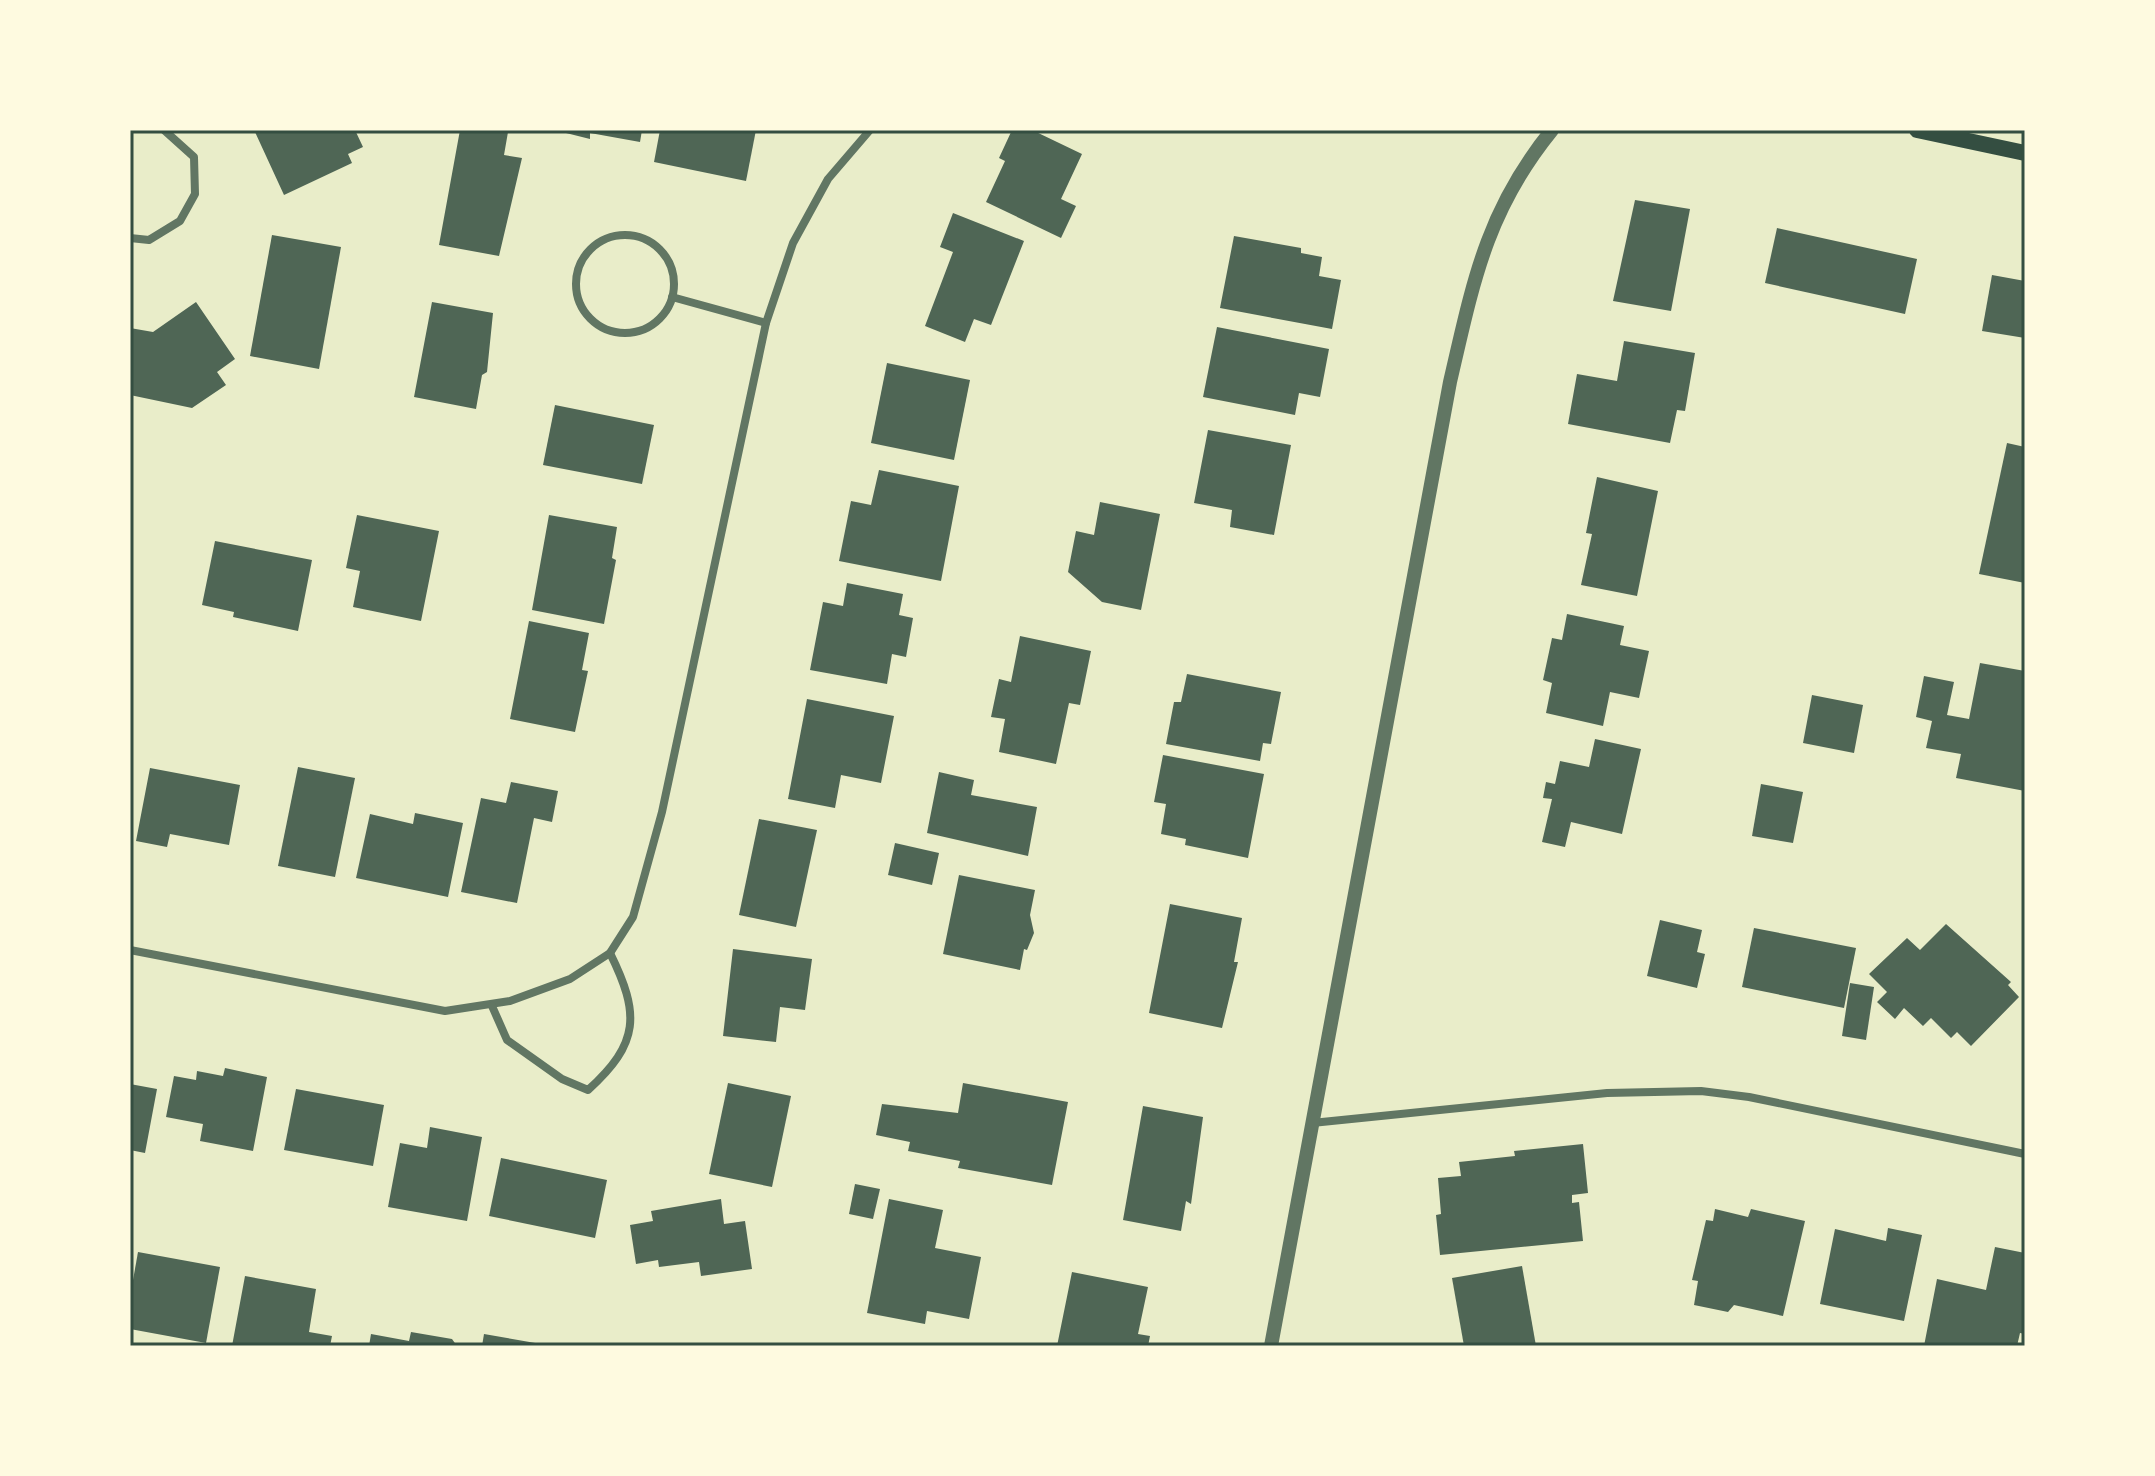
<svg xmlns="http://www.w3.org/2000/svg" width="2155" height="1476" font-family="'Nunito Sans',sans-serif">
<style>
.building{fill:#4f6655}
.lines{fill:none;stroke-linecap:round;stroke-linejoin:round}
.minor{stroke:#617663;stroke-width:8}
.tertiary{stroke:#617663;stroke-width:14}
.secondary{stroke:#344e41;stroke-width:16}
.neatline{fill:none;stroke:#344e41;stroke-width:3}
</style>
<rect width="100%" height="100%" fill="#e9edc9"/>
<g class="building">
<path d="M260,130H355L363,147L348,154L352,163L284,195L255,132Z"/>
<path d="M460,130L508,132L504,155L522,158L499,256L439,245Z"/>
<path d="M554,130H642L640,142L590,133V139Z"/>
<path d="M660,130H756L746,181L654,162Z"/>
<path d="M1012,130H1032L1082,154L1061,199L1076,206L1061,238L986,202L1005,161L999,158Z"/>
<path d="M1635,200L1690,209L1671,311L1613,301Z"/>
<path d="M953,213L1024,241L991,325L974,319L965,342L925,326L953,252L940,247Z"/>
<path d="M1777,228L1917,259L1905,314L1765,283Z"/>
<path d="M272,235L341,247L319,369L250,356Z"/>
<path d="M1234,236L1301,248V253L1322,257L1319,276L1341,280L1332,329L1220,308Z"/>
<path d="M1992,275L2025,281V338L1982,331Z"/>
<path d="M196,302L235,359L217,372L226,385L192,408L130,395V328L153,332Z"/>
<path d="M432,302L493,313L487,372L482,375L476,409L414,397Z"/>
<path d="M1217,327L1329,349L1320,397L1299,393L1295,415L1203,397Z"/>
<path d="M1624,341L1695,353L1685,411L1677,410L1670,443L1568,424L1577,374L1617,381Z"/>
<path d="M887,363L970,380L954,460L871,443Z"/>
<path d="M555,405L654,425L642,484L543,465Z"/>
<path d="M1208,430L1291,445L1274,535L1230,527L1232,510L1194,503Z"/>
<path d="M2007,443L2025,447V583L1979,574Z"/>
<path d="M879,470L959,486L941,581L839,561L851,501L871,505Z"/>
<path d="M1597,477L1658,491L1637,596L1581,585L1592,534L1586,533Z"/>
<path d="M1100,502L1160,514L1141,610L1102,602L1068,572L1076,531L1094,535Z"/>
<path d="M357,515L439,531L421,621L353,607L360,571L346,568Z"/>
<path d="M549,515L617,527L612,558L616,560L604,624L532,610Z"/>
<path d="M215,541L312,560L298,631L233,617L234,612L202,605Z"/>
<path d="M847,583L903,594L899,615L913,618L906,657L892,654L887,684L810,670L823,602L843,606Z"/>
<path d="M1567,614L1624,626L1620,645L1649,651L1639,698L1610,692L1603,726L1546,713L1552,683L1543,680L1552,638L1562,640Z"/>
<path d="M529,621L589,633L582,670L588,671L575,732L510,719Z"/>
<path d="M1020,636L1091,651L1080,705L1069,703L1056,764L999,752L1005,719L991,717L999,679L1011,682Z"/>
<path d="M1980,663L2025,671V791L1956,778L1961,754L1926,748L1932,721L1916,717L1924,676L1954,682L1947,715L1969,719Z"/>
<path d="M1187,674L1281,692L1271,744L1263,743L1260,761L1166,744L1174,702H1181Z"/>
<path d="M1812,695L1863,705L1854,753L1803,743Z"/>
<path d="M807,699L894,716L881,783L841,775L835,808L788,799Z"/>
<path d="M1595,739L1641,749L1622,834L1571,822L1565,847L1542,842L1552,799L1543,798L1546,782L1555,784L1560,761L1589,767Z"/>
<path d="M1163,755L1264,774L1248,858L1185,845L1186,839L1161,834L1166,804L1154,802Z"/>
<path d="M298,767L355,778L335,877L278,866Z"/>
<path d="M150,768L240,785L229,845L170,834L167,847L136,841Z"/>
<path d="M939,772L974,780L971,795L1037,807L1028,856L927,833Z"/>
<path d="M511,782L558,791L552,822L534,818L517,903L461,892L481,798L506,803Z"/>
<path d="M1761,784L1803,792L1793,843L1752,836Z"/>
<path d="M415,813L463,823L448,897L356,878L370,814L413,824Z"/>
<path d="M759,819L817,830L796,927L739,915Z"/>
<path d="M895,843L939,853L932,885L888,875Z"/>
<path d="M959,875L1035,890L1030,915L1034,933L1027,950L1024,949L1020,970L943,954Z"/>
<path d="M1170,904L1242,918L1234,962H1238L1222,1028L1149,1013Z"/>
<path d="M1660,920L1702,930L1697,952L1705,954L1697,988L1647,976Z"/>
<path d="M1946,924L2011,982L2008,985L2019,997L1971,1046L1957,1032L1951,1038L1931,1018L1923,1026L1904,1008L1895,1019L1877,1002L1887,992L1869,974L1907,938L1920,950Z"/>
<path d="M1754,928L1856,948L1844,1008L1742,987Z"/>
<path d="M733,949L812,959L805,1010L780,1007L776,1042L723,1036Z"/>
<path d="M1850,983L1874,987L1866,1040L1842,1036Z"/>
<path d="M225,1068L267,1077L253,1151L200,1141L203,1124L166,1117L174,1076L196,1080L197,1071L223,1076Z"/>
<path d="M728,1083L791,1096L772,1187L709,1174Z"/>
<path d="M963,1083L1068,1102L1052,1185L958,1168L960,1161L908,1151L910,1142L876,1135L882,1104L958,1113Z"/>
<path d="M130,1084L157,1089L145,1153L130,1150Z"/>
<path d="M296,1089L384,1105L373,1166L284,1150Z"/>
<path d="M1143,1106L1203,1117L1191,1204L1186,1201L1181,1231L1123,1220Z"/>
<path d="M430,1127L482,1137L467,1221L388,1207L400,1143L427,1148Z"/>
<path d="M1583,1144L1588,1193L1572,1195V1203L1579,1202L1583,1241L1440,1255L1436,1215L1441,1214L1438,1178L1461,1176L1459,1162L1515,1156L1514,1151Z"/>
<path d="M501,1158L607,1180L595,1238L489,1216Z"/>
<path d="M855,1184L880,1189L873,1219L849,1214Z"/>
<path d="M721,1199L724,1224L745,1221L752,1269L701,1276L699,1262L659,1267L658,1260L636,1264L630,1225L653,1221L651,1211Z"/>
<path d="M889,1199L943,1210L935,1248L981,1257L969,1319L927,1311L925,1324L867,1313Z"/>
<path d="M1715,1209L1748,1217L1751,1209L1805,1221L1783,1316L1734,1305L1728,1312L1694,1305L1698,1281L1692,1280L1706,1220L1713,1221Z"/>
<path d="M1888,1228L1922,1235L1904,1321L1820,1304L1835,1229L1886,1241Z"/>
<path d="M1995,1247L2025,1253V1334L2020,1333L2017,1346H1924L1937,1279L1986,1290Z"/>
<path d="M138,1252L220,1267L206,1343L130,1329V1297Z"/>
<path d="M1522,1266L1536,1346H1464L1452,1278Z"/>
<path d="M1072,1272L1148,1287L1138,1334L1150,1336L1148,1346H1057Z"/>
<path d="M245,1276L316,1289L309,1332L332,1336L330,1346H232Z"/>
<path d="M411,1332L452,1339L457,1346H369L371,1334L409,1341Z"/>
<path d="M484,1334L541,1344V1346H482Z"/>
</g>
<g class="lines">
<g class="minor">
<circle cx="625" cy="284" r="49"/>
<path d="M130,238L149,240L180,221L195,194L194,157L164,130"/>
<path d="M672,297L766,323"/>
<path d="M130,950L445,1011L510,1001L570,979L610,953L633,917L662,812L766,323L793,243L828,179L870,130"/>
<path d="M492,1006L507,1040L562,1079L588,1090C640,1043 640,1014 610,953"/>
<path d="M1312,1123L1607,1093L1701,1091L1749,1097L2025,1154"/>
</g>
<path class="tertiary" d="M1271,1346L1450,382C1473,283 1486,211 1552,130"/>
<path class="secondary" d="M1917,130L2025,153"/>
</g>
<rect width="2155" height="1476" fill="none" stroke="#fefae0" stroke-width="264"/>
<rect x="132" y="132" width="1891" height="1212" class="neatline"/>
</svg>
